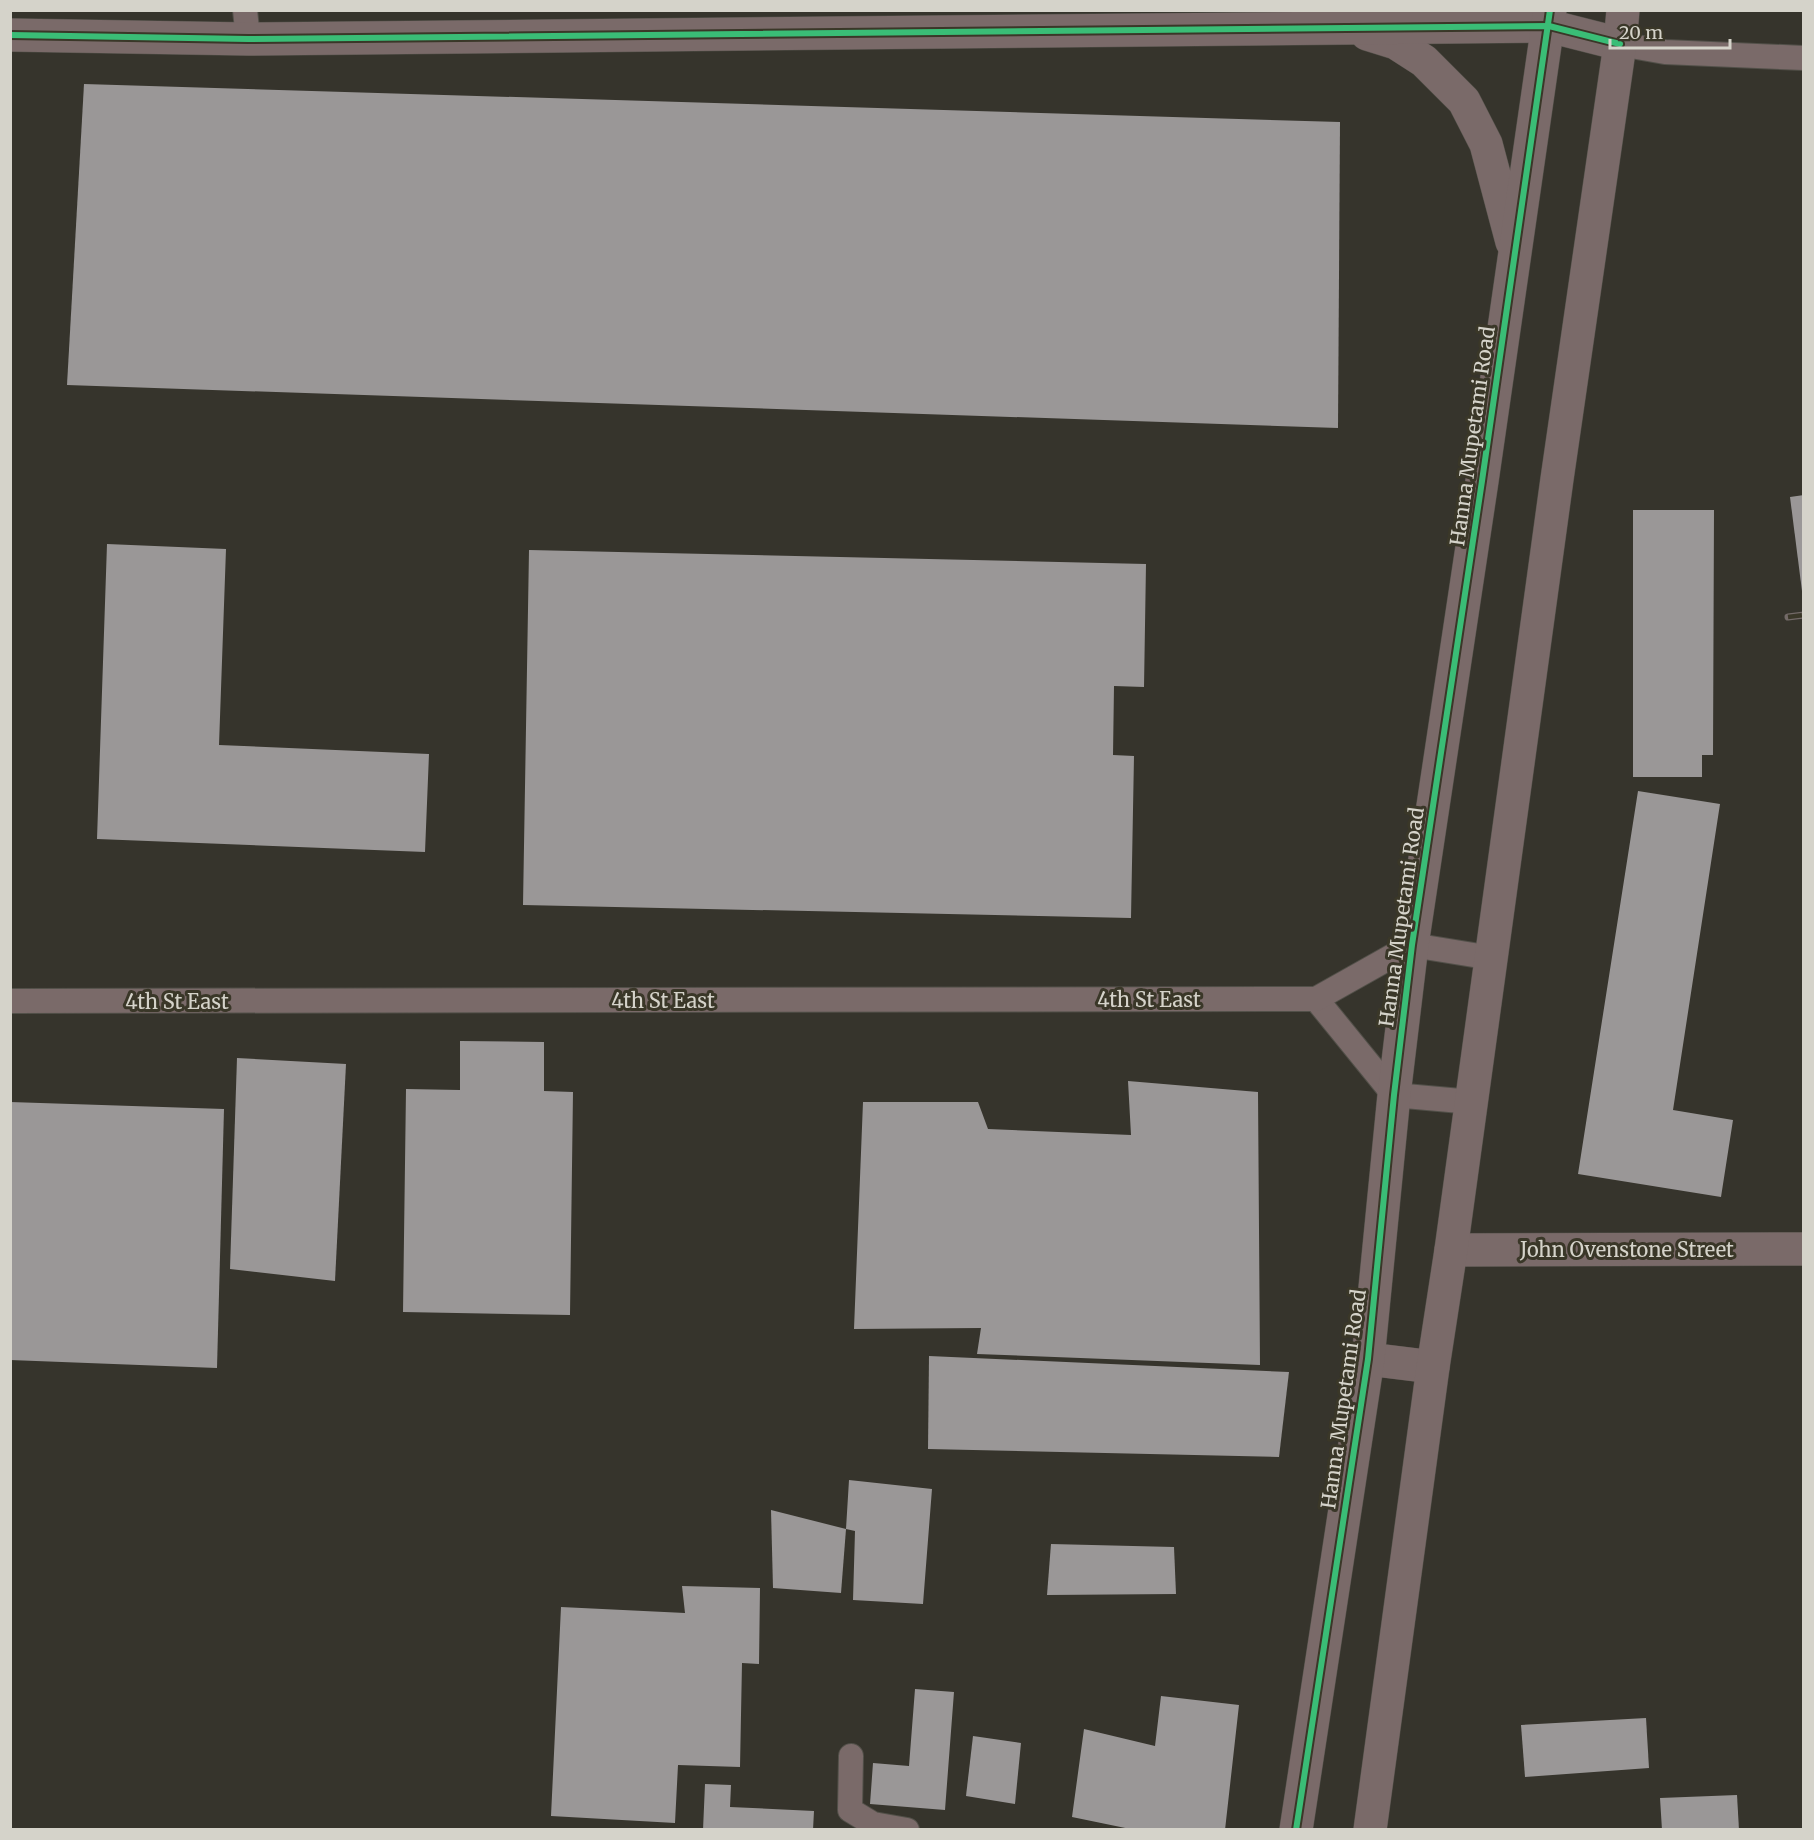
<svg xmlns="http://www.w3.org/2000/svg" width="1814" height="1840" font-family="Merriweather,serif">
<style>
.building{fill:#9a9797}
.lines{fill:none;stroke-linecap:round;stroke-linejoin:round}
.lane-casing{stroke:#525049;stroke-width:26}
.street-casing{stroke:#525049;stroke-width:34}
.lane{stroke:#7a6a69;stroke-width:24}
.street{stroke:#7a6a69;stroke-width:33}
.rail-casing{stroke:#736a68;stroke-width:7}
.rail{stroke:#3a3728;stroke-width:4.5;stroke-dasharray:14;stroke-linecap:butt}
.cycleway-casing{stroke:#3a3728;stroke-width:10}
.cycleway{stroke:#3abd76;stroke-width:6}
.labels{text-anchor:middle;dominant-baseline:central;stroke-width:6;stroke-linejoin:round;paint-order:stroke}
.street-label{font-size:20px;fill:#d5d3ca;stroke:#3a3728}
</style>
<rect width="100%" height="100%" fill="#36342c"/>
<g class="building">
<path d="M84,84L1340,122L1338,428L67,385Z"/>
<path d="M1804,495V591H1802L1790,497Z"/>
<path d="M1633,510H1714L1713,755H1702V777H1633Z"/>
<path d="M107,544L226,549L219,745L429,754L425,852L97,839Z"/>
<path d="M529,550L1146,564L1144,687L1114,686L1113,755L1134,756L1131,918L523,905Z"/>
<path d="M1638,791L1720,804L1673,1110L1733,1120L1721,1197L1578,1174Z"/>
<path d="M460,1041L544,1042V1091L573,1092L570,1315L403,1312L406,1089L460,1090Z"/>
<path d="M237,1058L346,1064L335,1281L230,1269Z"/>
<path d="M1128,1081L1258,1092L1260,1365L977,1354L981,1328L854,1329L863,1102H978L988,1129L1131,1135Z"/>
<path d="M10,1102L224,1109L217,1368L10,1360Z"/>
<path d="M929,1356L1289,1372L1279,1457L928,1449Z"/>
<path d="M849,1480L932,1489L923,1604L853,1600L855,1531L846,1529Z"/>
<path d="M771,1510L846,1529L841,1593L773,1588Z"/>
<path d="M1051,1544L1174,1547L1176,1594L1047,1595Z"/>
<path d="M682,1586L760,1588L759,1664L742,1663L740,1767L678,1765L675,1823L551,1816L561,1607L685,1613Z"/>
<path d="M915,1689L954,1692L945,1810L870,1804L873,1763L909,1766Z"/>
<path d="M1161,1696L1239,1705L1225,1830H1135L1072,1817L1084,1729L1155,1746Z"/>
<path d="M1646,1718L1649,1768L1525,1777L1521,1725Z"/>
<path d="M973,1736L1021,1743L1015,1804L966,1796Z"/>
<path d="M705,1784L731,1785L730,1807L814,1811L813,1830H703Z"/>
<path d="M1737,1795L1739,1830H1662L1660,1798Z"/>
</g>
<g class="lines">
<g class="lane-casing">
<g id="lane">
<path d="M245,10L248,39"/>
<path d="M1620,44L1665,52L1804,58"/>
<path d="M1316,999L1394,1095L1472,1102"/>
<path d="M10,1001L1316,999L1412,945L1492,958"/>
<path d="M851,1756L850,1810L873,1824L907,1830"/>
</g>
</g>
<g class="street-casing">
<g id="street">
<path d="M1367,34L1396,43L1424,61L1464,101L1486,144L1512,242"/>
<path d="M10,35L248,39L1549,26L1620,44"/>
<path d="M1451,1250L1804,1249"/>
<path d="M1368,1359L1433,1367"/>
<path d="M1296,1830L1368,1359L1394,1095L1412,945L1482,481L1550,10"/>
<path d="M1370,1830L1433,1367L1451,1250L1557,479L1620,44L1623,10"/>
</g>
</g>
<use href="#lane" class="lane"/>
<use href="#street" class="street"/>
<g class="rail-casing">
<path id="rail" d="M1788,617L1804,615"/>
</g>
<use href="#rail" class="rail"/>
<g class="cycleway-casing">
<g id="cycleway">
<path d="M10,35L248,39L1549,26L1620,44"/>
<path d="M1296,1830L1368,1359L1394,1095L1412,945L1482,481L1550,10"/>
</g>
</g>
<use href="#cycleway" class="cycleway"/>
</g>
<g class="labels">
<g class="street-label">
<text transform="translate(1472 436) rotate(-82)">Hanna Mupetami Road</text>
<text transform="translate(1401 917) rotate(-82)">Hanna Mupetami Road</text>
<text x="1149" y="999">4th St East</text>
<text x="663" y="1000">4th St East</text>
<text x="177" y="1001">4th St East</text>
<text x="1627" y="1249">John Ovenstone Street</text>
<text transform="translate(1343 1399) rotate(-82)">Hanna Mupetami Road</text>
</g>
</g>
<rect width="1814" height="1840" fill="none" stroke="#d5d3ca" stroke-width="24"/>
<path d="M1610 39v9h120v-9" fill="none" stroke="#d5d3ca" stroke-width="3"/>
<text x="1619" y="39" font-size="18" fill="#d5d3ca" stroke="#3a3728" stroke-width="4.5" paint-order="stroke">20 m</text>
</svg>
